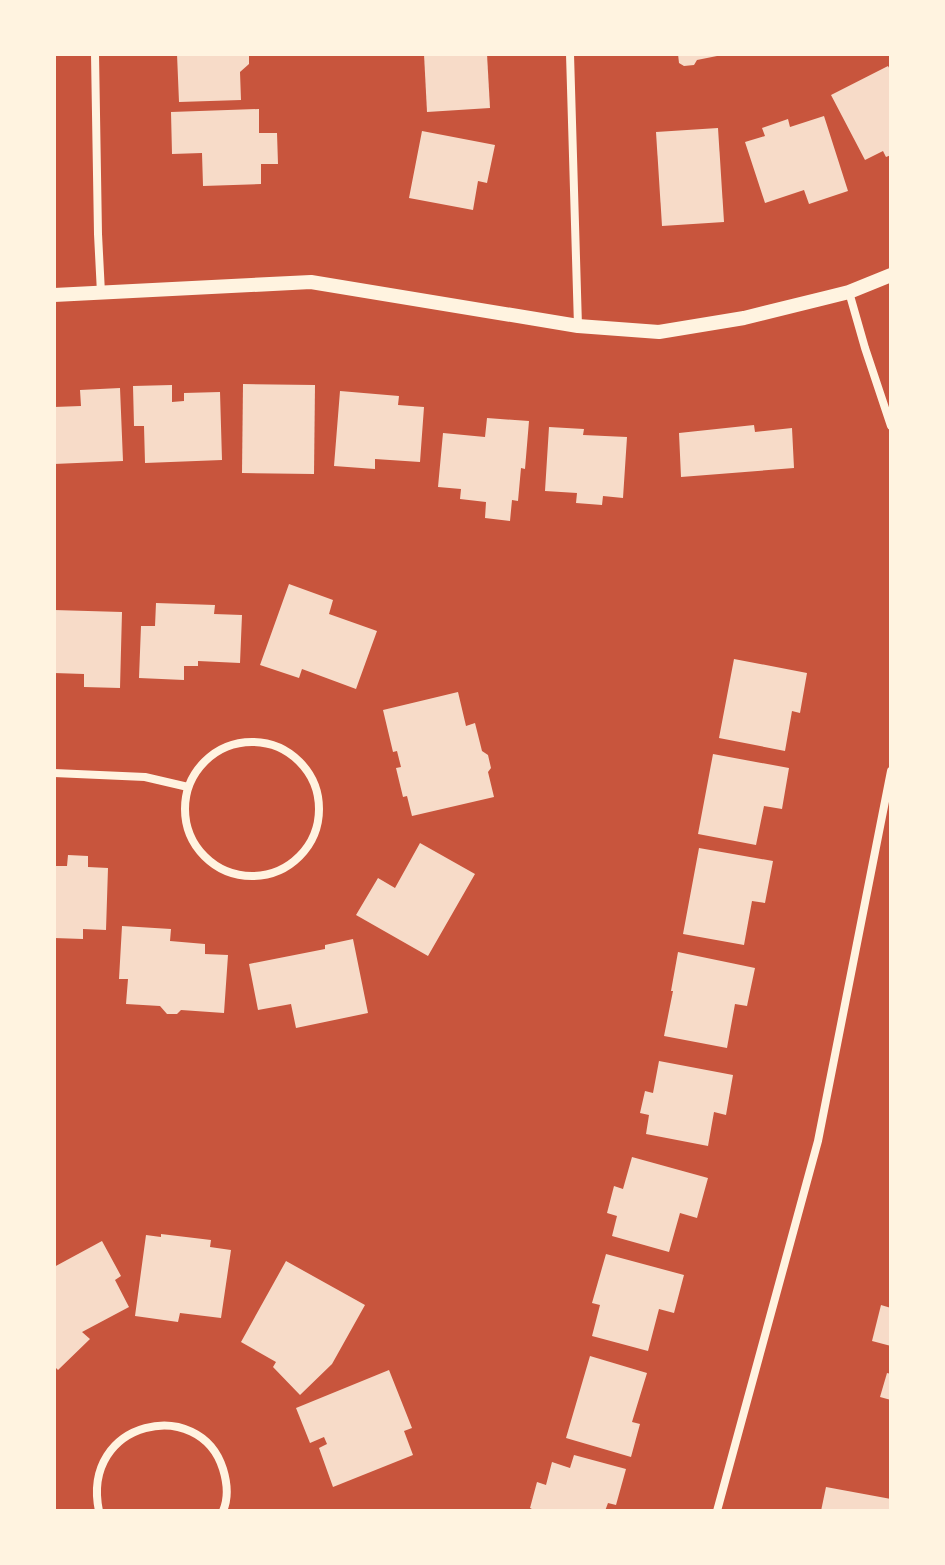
<svg xmlns="http://www.w3.org/2000/svg" width="945" height="1565" font-family="Bitter,serif">
<style>
.building{fill:#f7dbc8}
.lines{fill:none;stroke-linecap:round;stroke-linejoin:round}
.minor{stroke:#fff3e0;stroke-width:8}
.tertiary{stroke:#fff3e0;stroke-width:14}
</style>
<rect width="100%" height="100%" fill="#c8553d"/>
<g class="building">
<path d="M177,54H249V64L240,72L241,100L179,102Z"/>
<path d="M424,54H487L490,108L427,112Z"/>
<path d="M678,54H721L722,55L697,60L694,65L684,66L679,63Z"/>
<path d="M888,66L891,71V155L886,157L883,151L865,160L831,95Z"/>
<path d="M259,109V133H277L278,164H261V184L203,186L202,153L172,154L171,112Z"/>
<path d="M824,116L848,191L809,204L804,190L765,203L745,142L765,136L762,128L788,119L790,127Z"/>
<path d="M718,128L724,222L662,226L656,132Z"/>
<path d="M422,131L495,145L487,183L478,181L473,210L409,198Z"/>
<path d="M243,384L315,385L314,474L242,473Z"/>
<path d="M172,385V402L184,401V393L220,392L222,460L145,463L144,426H134L133,386Z"/>
<path d="M120,388L123,461L54,464V407L81,406L80,390Z"/>
<path d="M340,391L399,396L398,405L424,407L420,462L375,459V469L334,466Z"/>
<path d="M487,418L529,421L525,469L521,468L518,501L512,500L510,521L485,518L486,502L460,499L461,489L438,487L443,433L485,437Z"/>
<path d="M754,425L755,432L792,428L794,468L681,477L679,433Z"/>
<path d="M549,427L584,429L583,435L627,437L623,498L603,496L602,505L576,503L577,493L545,491Z"/>
<path d="M289,584L333,600L329,614L377,631L356,689L302,669L299,678L260,665Z"/>
<path d="M156,603L215,605L214,614L242,615L240,663L198,661V666H184V680L139,678L141,626H155Z"/>
<path d="M54,610L122,612L120,688L84,687V674L54,673Z"/>
<path d="M734,659L807,673L800,713L792,711L785,751L719,738Z"/>
<path d="M458,692L466,726L475,723L482,751L488,755L491,768L488,772L494,797L412,816L407,796L403,797L396,768L401,767L397,751L393,752L383,710Z"/>
<path d="M713,754L789,768L782,809L764,806L756,845L698,834Z"/>
<path d="M420,843L475,874L428,956L356,915L378,878L395,888Z"/>
<path d="M699,848L773,861L765,903L752,901L744,945L683,934Z"/>
<path d="M68,855L88,856V867L108,868L106,930L83,929V939L54,938V866H67Z"/>
<path d="M122,926L171,929L170,941L205,944V954L228,955L224,1013L181,1010L177,1014H167L160,1006L126,1004L128,979H119Z"/>
<path d="M353,939L368,1013L296,1028L291,1004L258,1010L249,964L325,949V945Z"/>
<path d="M678,952L755,968L747,1006L735,1004L727,1048L664,1036L673,991H671Z"/>
<path d="M659,1061L733,1075L726,1115L714,1112L708,1146L646,1134L649,1115L640,1113L645,1091L653,1093Z"/>
<path d="M632,1157L708,1178L697,1218L680,1213L669,1252L612,1236L617,1216L607,1213L614,1186L623,1189Z"/>
<path d="M161,1234L211,1240L210,1247L231,1250L221,1318L180,1313L178,1322L135,1316L146,1235L161,1237Z"/>
<path d="M102,1241L121,1276L115,1280L129,1307L82,1332L90,1339L58,1370L54,1366V1267Z"/>
<path d="M606,1254L684,1275L674,1313L659,1309L648,1351L592,1336L600,1305L592,1303Z"/>
<path d="M286,1261L365,1305L332,1364L300,1395L273,1367L276,1362L241,1342Z"/>
<path d="M881,1305L891,1308V1346L872,1341Z"/>
<path d="M590,1356L647,1373L632,1422L640,1424L631,1457L566,1438Z"/>
<path d="M389,1370L412,1428L404,1431L413,1455L333,1487L319,1448L327,1444L324,1437L310,1443L296,1408Z"/>
<path d="M887,1373L891,1374V1400L880,1397Z"/>
<path d="M574,1455L626,1469L616,1505L608,1503L605,1511H536L530,1508L537,1482L546,1485L552,1462L570,1468Z"/>
<path d="M826,1487L891,1499V1511H821Z"/>
</g>
<g class="lines">
<g class="minor">
<path d="M95,54L98,234L101,293"/>
<path d="M570,54L578,326"/>
<path d="M849,292L865,348L891,426"/>
<circle cx="252" cy="809" r="67"/>
<path d="M54,773L145,777L188,787"/>
<path d="M99,1511C80,1420 200,1395 223,1469C227,1482 229,1497 223,1511"/>
<path d="M717,1511L818,1141L891,771"/>
</g>
<path class="tertiary" d="M54,295L311,282L578,326L659,332L744,318L829,297L849,292L891,275"/>
</g>
<rect width="945" height="1565" fill="none" stroke="#fff3e0" stroke-width="112"/>
</svg>
